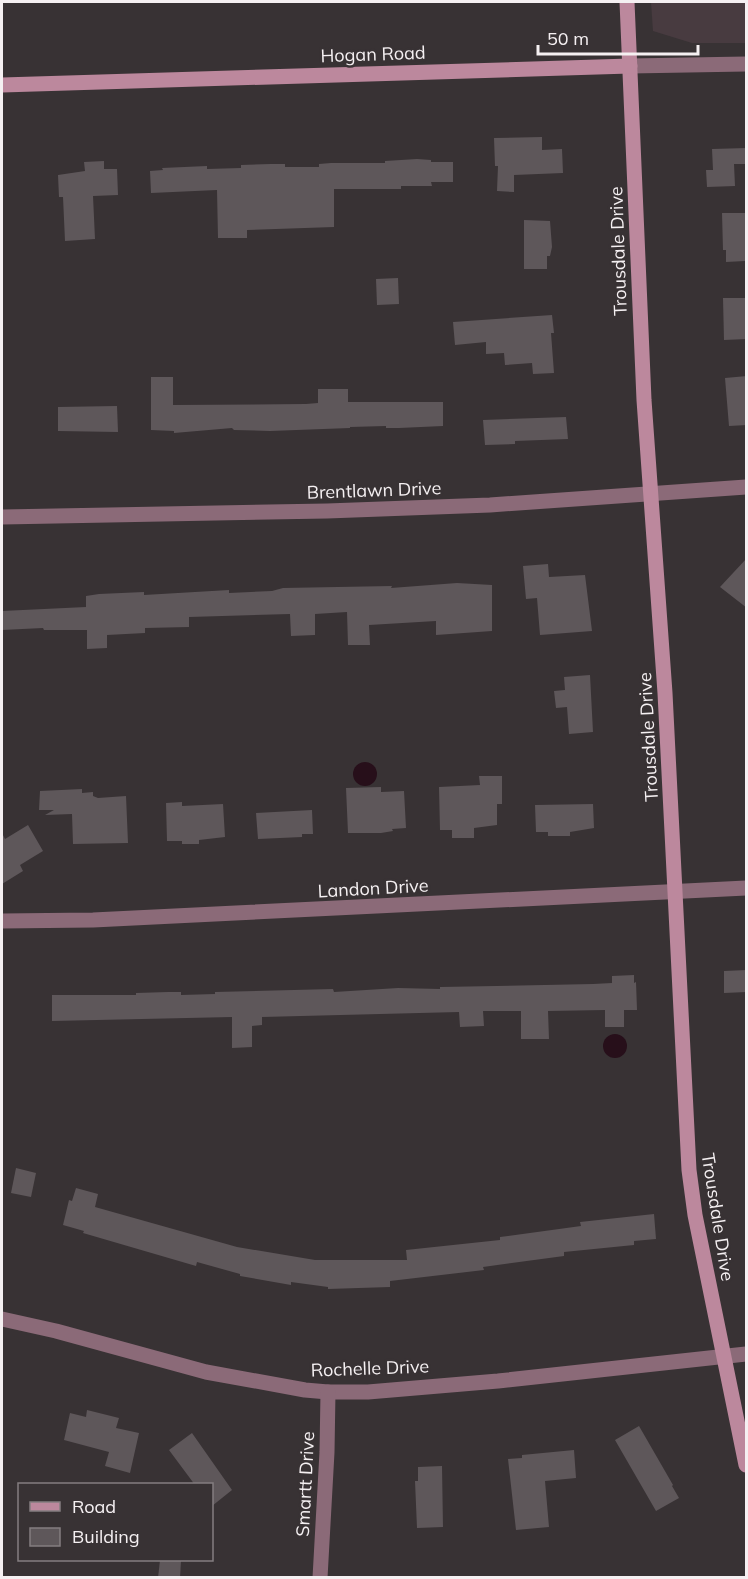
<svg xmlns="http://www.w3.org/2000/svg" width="748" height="1579" font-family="Mulish,sans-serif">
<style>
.built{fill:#483b40}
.water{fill:#270f1a}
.building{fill:#5e575a}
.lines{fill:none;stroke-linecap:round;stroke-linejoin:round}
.street{stroke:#8b6a78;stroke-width:15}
.secondary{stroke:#bc889d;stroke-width:15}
.labels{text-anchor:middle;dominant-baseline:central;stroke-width:5;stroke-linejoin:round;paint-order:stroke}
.street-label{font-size:18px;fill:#f5f0f2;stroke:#383234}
</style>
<rect width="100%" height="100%" fill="#383234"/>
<path class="built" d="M651,2H746V43H692L653,31Z"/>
<g class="water">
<circle cx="365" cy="774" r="12"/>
<circle cx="615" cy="1046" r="12"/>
</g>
<g class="building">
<path d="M542,137V150L562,149L563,173L514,175V192L497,191L498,166H495L494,138Z"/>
<path d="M747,148V164H734L735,186L707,187L706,170H713L712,149Z"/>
<path d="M417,159L431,160V162H453V182H431L432,186H401V189H334V227L247,230V238H218L217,190L151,193L150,171L163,170L162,168L207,166V169L241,168V165L271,164H285V167H319V164L331,163H385V161Z"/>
<path d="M104,161V169H117L118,195L93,196L95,239L65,241L63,197H59L58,175L85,171L84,162Z"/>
<path d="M722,213H747L745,261L726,262V250H723Z"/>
<path d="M524,220L550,221L552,247L550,256H547V269H524Z"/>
<path d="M398,278L399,304L377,305L376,279Z"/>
<path d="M723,298H747V339L724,340Z"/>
<path d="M552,315L554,333H551L554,373L533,374L532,363L505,365L504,353L486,354V342L455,345L453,322Z"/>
<path d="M747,376V425L729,426L725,378Z"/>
<path d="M151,377H173V405L306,404L318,403V389H348V402H443V426L399,428H386V426L350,427V428L270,431L234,430L232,428L174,433V431L151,430Z"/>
<path d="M117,406L118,432L58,431V407Z"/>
<path d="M566,417L568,439L515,441V444L485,445L483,420Z"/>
<path d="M747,558V608L720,587Z"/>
<path d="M548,564L549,577L585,575L592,631L540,635L537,598L526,599L523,566Z"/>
<path d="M457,583L492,585V631L436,635V621L369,625L370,645H348L347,612L315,614V635L291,636L290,614L189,617V627L145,628V633L107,635V648L87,649V630H44L43,628L2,630V611L86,607V596L99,594L144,592V595L229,590V593L272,591L283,588L392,586L391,588Z"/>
<path d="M590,675L593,732L569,734L567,707L556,708L554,691L565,690L564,677Z"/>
<path d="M479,776H502V804H497V825L474,828V838H452V830H440L439,787L480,785Z"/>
<path d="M381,787V792L404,791L406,828L392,829L393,831L381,833H348L346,788Z"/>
<path d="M82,789V793L93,792V796L98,798L126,796L128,843L73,844L72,814L45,815L54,810H39L40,791Z"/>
<path d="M182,802V806L223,804L225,837L199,840V844H182V841H167L166,803Z"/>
<path d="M593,804L594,828L570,832V836H548V832H536L535,805Z"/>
<path d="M312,810L313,834H302V837L258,839L256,813Z"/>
<path d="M28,825L43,851L20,865L23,871L2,884V833L5,839Z"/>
<path d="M747,970V992L724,993V971Z"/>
<path d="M634,975V983L636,982L637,1010H624V1027H605V1010L548,1011L549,1039H521V1011H483L484,1026L460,1027L459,1012L262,1017V1025L252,1026V1047L232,1048V1017L52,1021V995H136V993L168,992H181V995L215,994V992L333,989L334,992L398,988L440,989V987L593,984L612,983V976Z"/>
<path d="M16,1168L36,1173L31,1197L11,1193Z"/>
<path d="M76,1188L98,1194L95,1207L237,1247L315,1260H407L406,1250L500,1240V1237L581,1226L580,1222L654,1214L656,1239L634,1241V1245L564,1252V1256L483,1267L484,1270L390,1281V1287L328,1289V1287L291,1282V1285L240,1276V1274L197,1262L196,1266L83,1233L84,1231L63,1225L69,1200L72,1201Z"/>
<path d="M87,1410L119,1418L116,1428L139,1433L130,1473L105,1466L109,1452L64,1440L70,1413L86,1417Z"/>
<path d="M639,1426L673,1485L672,1486L679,1498L656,1511L615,1440Z"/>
<path d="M192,1433L232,1490L212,1506V1485H195L169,1450Z"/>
<path d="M574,1450L576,1478L545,1481L549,1527L516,1530L508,1459L522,1458V1455Z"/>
<path d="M442,1466L443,1527L417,1528L415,1481H418V1467Z"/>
<path d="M160,1560L181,1561L180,1578H158Z"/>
</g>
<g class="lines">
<g class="street">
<path d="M630,66L746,64"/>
<path d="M2,517L327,511L490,505L746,487"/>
<path d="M2,921L93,920L746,888"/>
<path d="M2,1319L56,1331L206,1372L305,1390L328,1392H368L498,1381L746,1354"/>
<path d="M320,1578L327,1452L328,1392"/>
</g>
<g class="secondary">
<path d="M627,2L644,400L665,693L689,1170L695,1215L746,1465"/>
<path d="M2,85L630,66"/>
</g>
</g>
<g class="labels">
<g class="street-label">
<text transform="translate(373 54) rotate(-2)">Hogan Road</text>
<text transform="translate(618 251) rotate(-92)">Trousdale Drive</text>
<text transform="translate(374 490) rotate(-2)">Brentlawn Drive</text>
<text transform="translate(648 737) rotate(-93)">Trousdale Drive</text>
<text transform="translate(373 888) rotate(-3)">Landon Drive</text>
<text transform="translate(718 1217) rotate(81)">Trousdale Drive</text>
<text transform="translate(370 1368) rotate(-2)">Rochelle Drive</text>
<text transform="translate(305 1484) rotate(-87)">Smartt Drive</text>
</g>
</g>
<rect width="748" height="1579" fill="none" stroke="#f5f0f2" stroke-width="6"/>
<rect x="18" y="1483" width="195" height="78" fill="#383234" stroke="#847e80" stroke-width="1.5"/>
<rect x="30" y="1502" width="30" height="9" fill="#bc889d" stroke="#847e80" stroke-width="1.5"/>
<text x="72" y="1513" font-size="18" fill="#f5f0f2">Road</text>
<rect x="30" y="1528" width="30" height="18" fill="#5e575a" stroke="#847e80" stroke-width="1.5"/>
<text x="72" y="1543" font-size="18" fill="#f5f0f2">Building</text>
<path d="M538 45v9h160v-9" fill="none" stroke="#f5f0f2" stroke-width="3"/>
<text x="547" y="45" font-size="18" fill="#f5f0f2" stroke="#383234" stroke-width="4.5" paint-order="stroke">50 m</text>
</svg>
